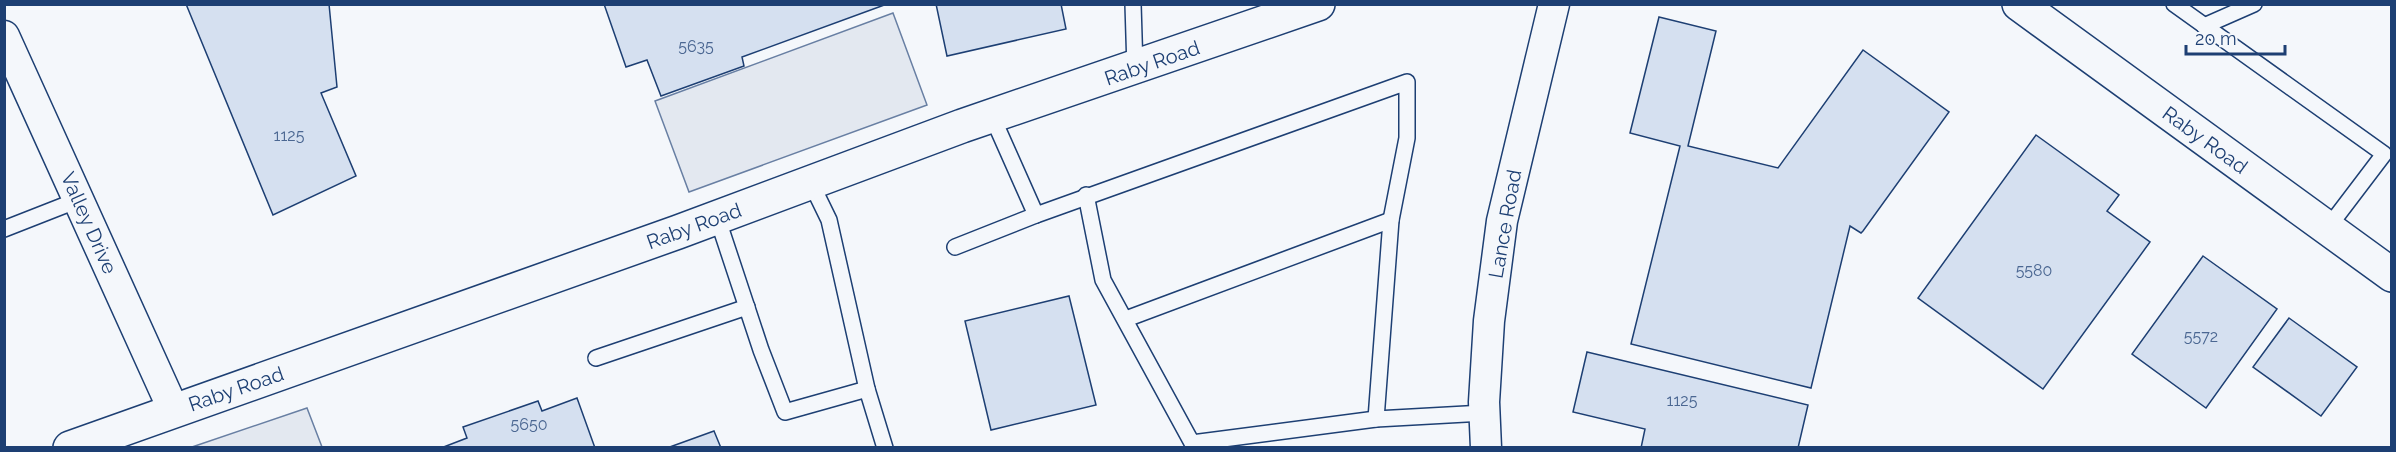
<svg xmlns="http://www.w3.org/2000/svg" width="2396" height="452" font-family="Raleway,sans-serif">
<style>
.parking{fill:#e3e8f0;stroke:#687fa3;stroke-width:1.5}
.building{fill:#d5e0f0;stroke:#1d3f73;stroke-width:1.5}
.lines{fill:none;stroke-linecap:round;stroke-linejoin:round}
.lane-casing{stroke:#1d3f73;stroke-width:18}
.street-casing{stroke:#1d3f73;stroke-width:33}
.secondary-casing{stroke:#1d3f73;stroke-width:36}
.lane{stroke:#f4f7fb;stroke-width:15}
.street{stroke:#f4f7fb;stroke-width:30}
.secondary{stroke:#f4f7fb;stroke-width:33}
.labels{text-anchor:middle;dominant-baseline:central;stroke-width:4.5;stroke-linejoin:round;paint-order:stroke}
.number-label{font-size:16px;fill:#4b6792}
.street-label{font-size:20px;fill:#1d3f73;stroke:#f4f7fb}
</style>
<rect width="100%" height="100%" fill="#f4f7fb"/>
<g class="parking">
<path d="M893,13L927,105L689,192L655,101Z"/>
<path d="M307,408L322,447H192Z"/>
</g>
<g class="building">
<path d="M186,4H329L337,87L321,93L356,176L273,215Z"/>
<path d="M604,4H887L742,57L744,66L661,96L647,60L626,67Z"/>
<path d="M936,4H1061L1066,29L947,56Z"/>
<path d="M1659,17L1716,31L1688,146L1778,168L1863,50L1949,112L1863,231L1861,233L1850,226L1811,388L1631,344L1680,146L1630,133Z"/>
<path d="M2036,135L2119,195L2107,211L2150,242L2043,389L1918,298Z"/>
<path d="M2203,256L2277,309L2206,408L2132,354Z"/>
<path d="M1069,296L1096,405L991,430L965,321Z"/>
<path d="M2289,318L2357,367L2321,416L2253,367Z"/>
<path d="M1587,352L1808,405L1798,448H1641L1645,429L1573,412Z"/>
<path d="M577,398L595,448H441L467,438L463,427L538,401L542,411Z"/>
<path d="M714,431L721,448H667Z"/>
</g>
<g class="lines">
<g class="lane-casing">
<g id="lane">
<path d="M1133,4L1135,69"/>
<path d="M2174,4L2384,154L2327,229"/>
<path d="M2204,26L2254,4"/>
<path d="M811,183L829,220L867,389"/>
<path d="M1086,195L1103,280L1192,443L1376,419L1484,413"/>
<path d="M1036,215L1407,82V138L1391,220L1376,419"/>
<path d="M717,217L761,350L785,412L867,389L885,448"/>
<path d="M4,229L78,200"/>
<path d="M955,247L1036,215L992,116"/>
<path d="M1126,319L1391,220"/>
<path d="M596,358L747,307"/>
</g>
</g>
<g class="street-casing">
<g id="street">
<path d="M4,36L174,411"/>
<path d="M1486,448L1484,402L1489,321L1502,221L1554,4"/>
</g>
</g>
<g class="secondary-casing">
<g id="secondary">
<path d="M2019,4L2392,275"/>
<path d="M70,448L678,232L962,126L1318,4"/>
</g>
</g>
<use href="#lane" class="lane"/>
<use href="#street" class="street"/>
<use href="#secondary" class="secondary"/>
</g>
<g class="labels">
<g class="number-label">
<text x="696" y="46">5635</text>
<text x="289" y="135">1125</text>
<text x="2034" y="270">5580</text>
<text x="2201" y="336">5572</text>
<text x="1682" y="400">1125</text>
<text x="529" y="424">5650</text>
</g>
<g class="street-label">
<text transform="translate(1152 63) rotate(-19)">Raby Road</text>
<text transform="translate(2205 140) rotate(36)">Raby Road</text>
<text transform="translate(89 223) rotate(66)">Valley Drive</text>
<text transform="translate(1505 224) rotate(-80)">Lance Road</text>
<text transform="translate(694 226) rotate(-20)">Raby Road</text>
<text transform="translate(236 389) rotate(-19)">Raby Road</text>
</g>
</g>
<rect width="2396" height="452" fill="none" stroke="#1d3f73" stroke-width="12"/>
<path d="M2186 45v9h99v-9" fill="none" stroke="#1d3f73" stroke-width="3"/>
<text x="2195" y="45" font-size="18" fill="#1d3f73" stroke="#f4f7fb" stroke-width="4.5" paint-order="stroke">20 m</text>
</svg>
